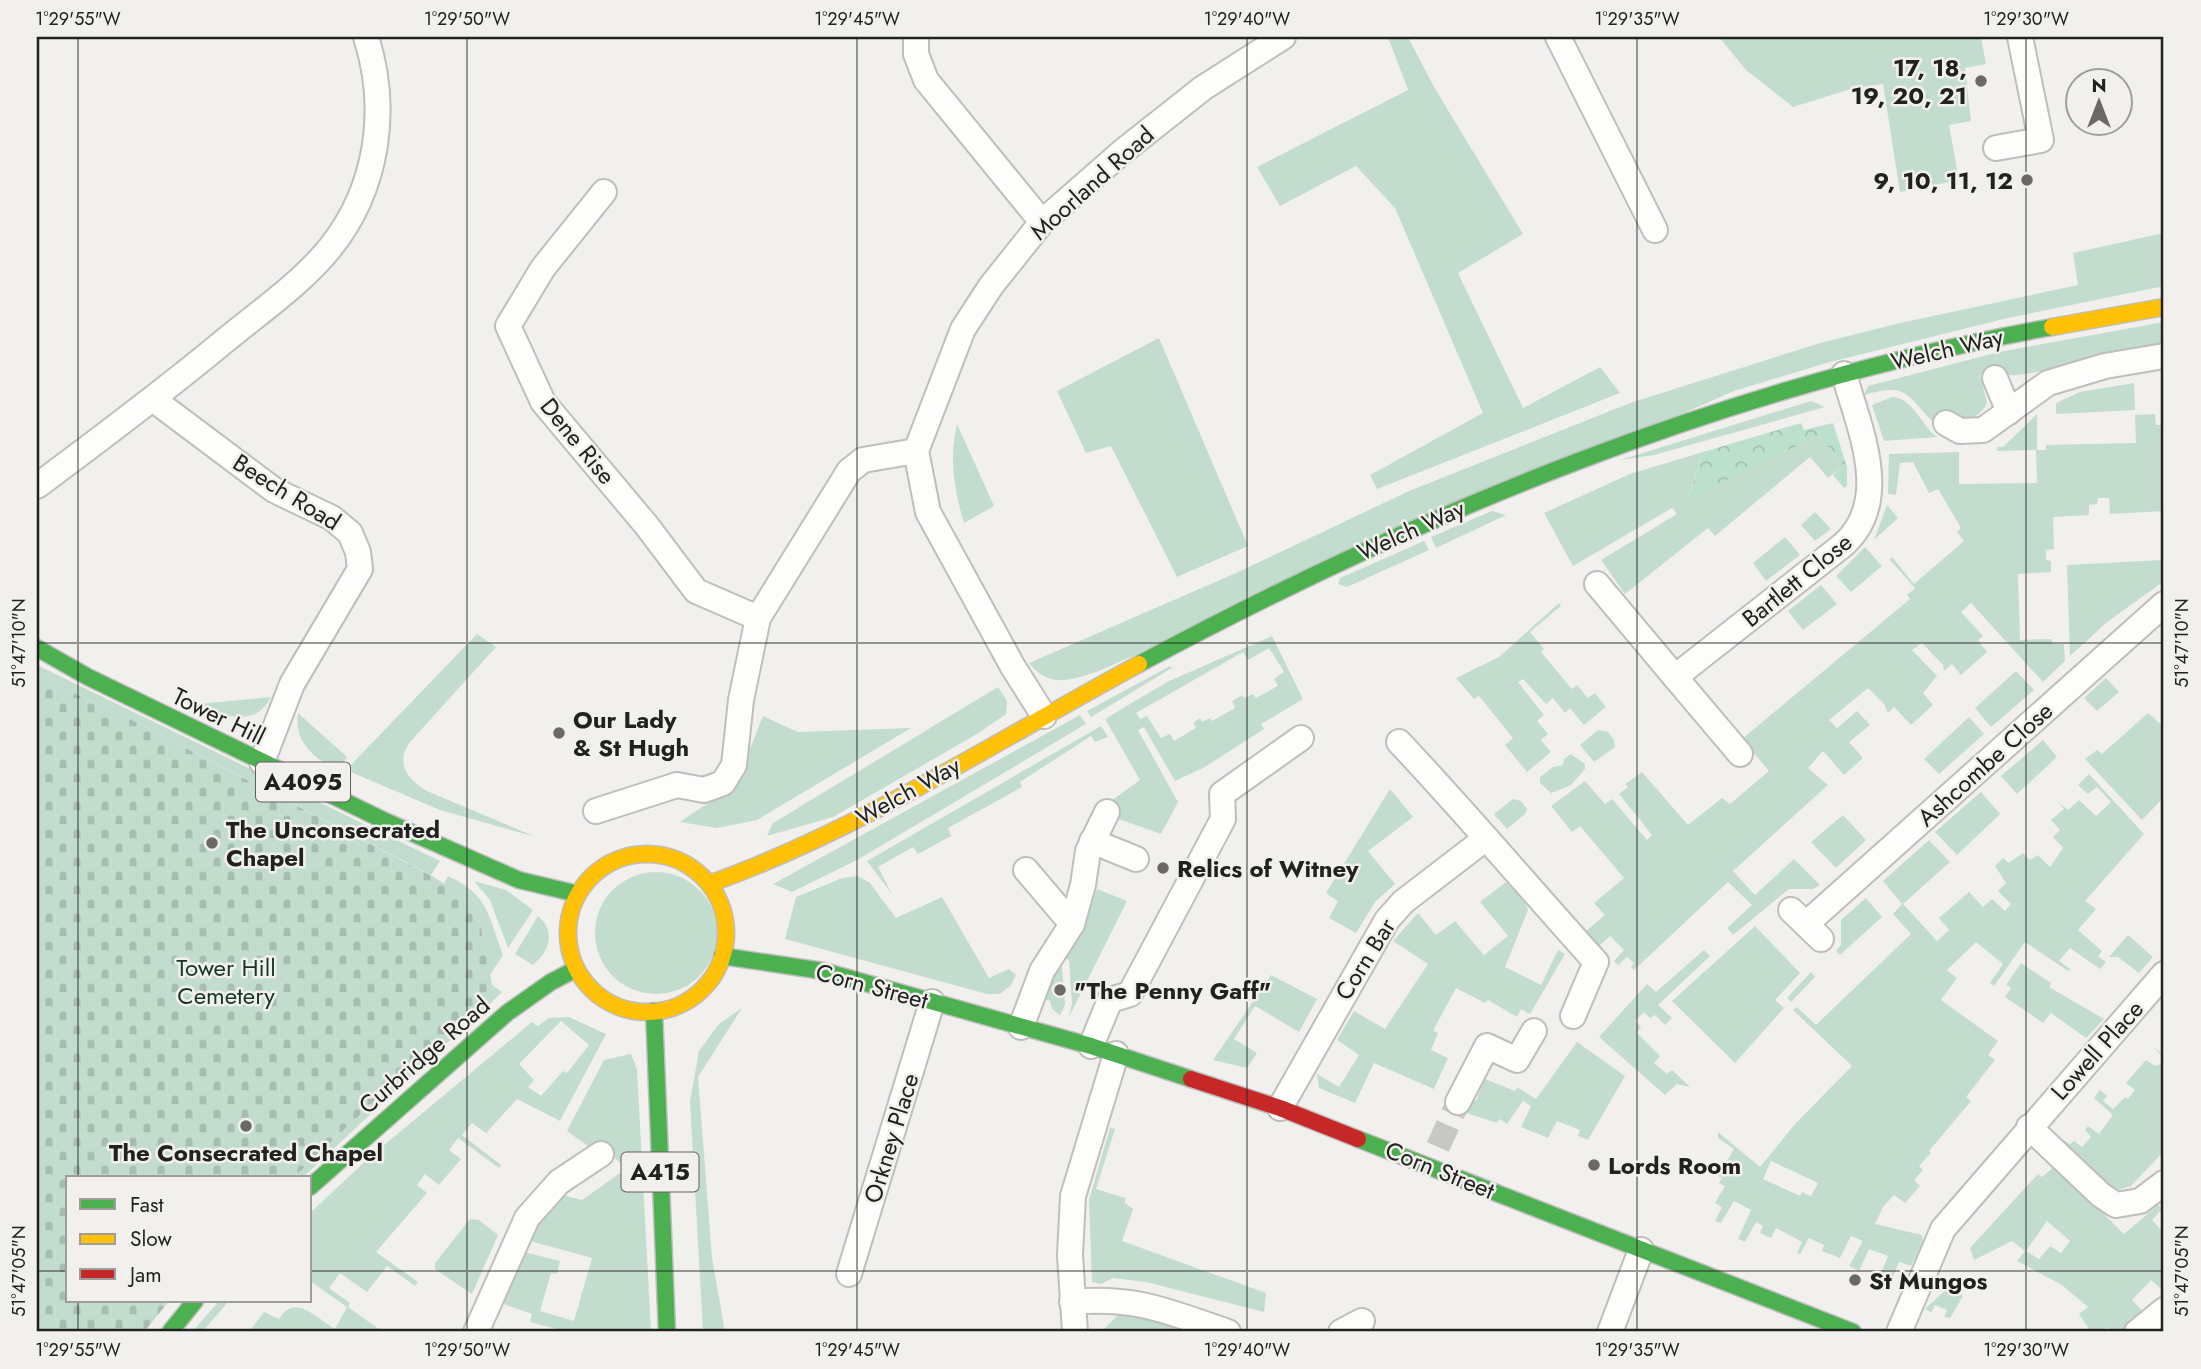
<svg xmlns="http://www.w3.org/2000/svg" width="2201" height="1369" font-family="Jost,sans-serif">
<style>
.green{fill:#c2ddce;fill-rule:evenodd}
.forest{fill:url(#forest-crowns)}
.cemetery{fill:url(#cemetery-stones)}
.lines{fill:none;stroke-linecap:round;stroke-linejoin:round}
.street-tunnel{stroke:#c7c7c5;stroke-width:24;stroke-dasharray:24 12;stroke-linecap:butt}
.street-casing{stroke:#bebebc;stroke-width:28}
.fast-casing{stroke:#bebebc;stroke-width:19}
.slow-casing{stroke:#bebebc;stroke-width:19}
.jam-casing{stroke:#bebebc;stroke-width:19}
.street{stroke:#fdfdfc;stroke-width:24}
.fast{stroke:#4caf50;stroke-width:16}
.slow{stroke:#ffc107;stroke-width:16}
.jam{stroke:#c62828;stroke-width:16}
.ticks{fill:none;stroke:#21211f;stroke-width:2;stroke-opacity:0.45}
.poi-dot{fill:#6a6967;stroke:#f2f0ed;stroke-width:2.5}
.labels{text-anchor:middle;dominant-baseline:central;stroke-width:5;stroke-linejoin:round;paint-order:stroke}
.shield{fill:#f2f0ed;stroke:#605f5d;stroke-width:2}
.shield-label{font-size:23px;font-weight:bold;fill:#21211f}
.poi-label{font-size:24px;font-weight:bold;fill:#21211f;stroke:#f2f0ed;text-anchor:start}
.street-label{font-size:24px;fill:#21211f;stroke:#f2f0ed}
.park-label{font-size:24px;fill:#163627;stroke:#f2f0ed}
.neatline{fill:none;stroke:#21211f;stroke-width:2.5}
.ticks-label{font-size:18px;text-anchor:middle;fill:#21211f}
</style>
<defs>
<pattern id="forest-crowns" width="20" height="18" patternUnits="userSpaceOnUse" patternTransform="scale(1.75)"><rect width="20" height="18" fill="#bbe1cc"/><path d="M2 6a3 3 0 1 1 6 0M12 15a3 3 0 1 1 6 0" fill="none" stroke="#a0c1af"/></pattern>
<pattern id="cemetery-stones" width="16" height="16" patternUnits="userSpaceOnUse" patternTransform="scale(1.75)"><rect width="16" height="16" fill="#c2ddce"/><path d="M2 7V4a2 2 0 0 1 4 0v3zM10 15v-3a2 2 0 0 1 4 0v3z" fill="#a6bdb0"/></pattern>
</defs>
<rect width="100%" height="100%" fill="#f1f0ee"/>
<g class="green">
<path d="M1388,37H1408L1434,87L1523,234L1458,273L1523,408L1600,367L1620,393L1377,489L1370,475L1483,413L1395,208L1356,166L1280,206L1257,167L1408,90Z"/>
<path d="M1719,37H1981L1986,64L1965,68L1971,121L1949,125L1959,180L1900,192L1883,84L1854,88L1793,107L1746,70Z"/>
<path d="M2164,233V286L2008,318L1830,362L1734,391L1099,671C1071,680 1049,689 1029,663L1236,573L1409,491L1630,403L1820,343L1900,323L2078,285L2073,253Z"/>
<path d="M2164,322V345C2141,349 2018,379 2008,375L2002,368L1980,375L1987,403C1977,424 1956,421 1935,424C1906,395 1909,382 1864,395L1868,386L1999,352Z"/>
<path d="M1159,338L1248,546L1177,577L1111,446L1086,453L1057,391Z"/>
<path d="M2134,383L2135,410L2056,414V403L2080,392Z"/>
<path d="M1892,397C1913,398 1921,425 1937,437L1884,441L1872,405Z"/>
<path d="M1811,401L1825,407L1654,455L1620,460Z"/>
<path d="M2037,414V450H2046V445L2136,443L2135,415L2155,414L2156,425H2164V511L2110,514L2109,498H2098L2097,504L2089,505V515L2053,517L2054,549L2046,550V560L2051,561V572L2018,574L2020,640L2051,639L2053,644H2064L2065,661L2043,682L1971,603L1961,612L1983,636L1978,640L1987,652L1961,675L1952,664L1944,671L1943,665L1922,643L1912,650L1937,676L1923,693L1933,705L1911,725L1894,707L1888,713L1884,704L1868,688L1829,720L1837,728L1857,711L1870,725L1849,742L1863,758L1844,775L1823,751L1808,768L1828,785L1733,871L1755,895L1794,859L1820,885L1813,889H1789L1733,935L1727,928L1752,905L1728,882L1634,970L1631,967L1634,963L1627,957L1618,965L1614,961L1624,950L1610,936L1599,946L1585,932L1605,915L1594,903L1624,878L1580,826L1572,832L1551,806L1585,781L1605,804L1612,799L1647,840L1652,835L1619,794L1628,787L1625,784L1642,772L1688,825L1722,798L1730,804L1769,771L1742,739L1910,599L1907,595L1915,588L1890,560L1892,557L1914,584L1964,541L1957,532L1961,528L1938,489L1929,493L1913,462L1900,463L1896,495L1888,494L1889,454L1959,452V484L2037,483L2036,450L1997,451V447H2003Z"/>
<path d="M957,424L994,506L964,523C954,489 949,459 957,424Z"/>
<path d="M1819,435L1843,466L1828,478L1810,457L1715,536L1708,528L1625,594L1601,560L1677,514L1672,508L1573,566L1544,513L1630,474L1703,452L1688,498Z"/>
<path d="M1887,505L1898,518L1874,540Z"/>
<path d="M1492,511L1506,515L1436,548L1431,537Z"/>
<path d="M1815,512L1831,529L1815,541L1801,525Z"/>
<path d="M1785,537L1800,555L1766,581L1753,563Z"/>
<path d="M1424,541L1429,550L1347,587L1338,584L1340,578Z"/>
<path d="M1865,547L1882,566L1851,592L1836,576Z"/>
<path d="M2164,560V581L2106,623L2070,656L2067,565Z"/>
<path d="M1821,585L1837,604L1803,630L1788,611Z"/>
<path d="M1559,603L1561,606L1530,632L1544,649L1541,652L1572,689L1577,685L1588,698L1595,693L1606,707L1584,725L1570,708L1565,713L1553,698L1546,704L1523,679L1518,682L1544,715L1537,721L1548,734L1541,740L1551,752L1527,772L1505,745L1513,738L1479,696L1474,699L1456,678L1499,657Z"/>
<path d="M477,634L496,647L410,742C395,763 407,779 427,791L536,837L440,810L346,770Z"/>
<path d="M1272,636L1303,699L1261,724L1264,729L1205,767L1175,781L1144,727L1138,730L1178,802L1161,834L1116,818L1120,811L1108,803L1140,780L1105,719L1167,682ZM1269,648L1284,672L1274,679L1278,686L1256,698L1253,694L1244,698L1242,695L1232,701L1235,708L1212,721L1210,718L1202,722L1200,718L1193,723L1196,728L1174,741L1170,734L1161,738L1147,716L1140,719L1136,713L1243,652L1248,660Z"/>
<path d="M37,665L440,861L431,875L136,722L37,676Z"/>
<path d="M1170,666L1172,668L1091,717L1087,711Z"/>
<path d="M2016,671L2034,690L1991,727L1975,708Z"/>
<path d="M2106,678L2119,692L2097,711L2084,698Z"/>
<path d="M998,687L1007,701L1006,714L977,734L833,817L767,836L773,823Z"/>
<path d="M271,697C254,729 224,716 198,704Z"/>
<path d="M298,713L347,757L336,771C313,756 294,743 298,713Z"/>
<path d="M2148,713L2164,727V797L2142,820L2085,759L2097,750L2102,754Z"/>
<path d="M1080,715L1086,724L857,860L792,892L773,884Z"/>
<path d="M763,716L798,732L911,728L757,820L717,828L680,822C697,810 713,799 733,792Z"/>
<path d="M1969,717L1984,734L1939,774L1924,759Z"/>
<path d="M1101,726L1108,737L1095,742L1091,736L1020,782L1022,787L948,828L951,836L918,854L913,847L878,867L892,894L867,861Z"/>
<path d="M1598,730L1608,732L1614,740L1615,747L1594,762L1580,745Z"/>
<path d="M2043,740L2057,757L2017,794L2001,776Z"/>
<path d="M1571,754L1585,764V769L1571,785L1551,793L1540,783V777L1553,767L1563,765L1564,759Z"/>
<path d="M2089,774L2144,834L2085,901L2096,909L2078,930L2102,951L2098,956L2106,962L2100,969L2070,948L2059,961L2070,969L2068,971L2025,942L1994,986L1990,983L2003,964L1976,942L1947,970L1957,978L1941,1000L1998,1041L1988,1055L1995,1060L1966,1097L1971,1101L1929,1151L1931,1153L1919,1166L1923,1170L1914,1180L1920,1186L1905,1203L1894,1195L1883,1207L1875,1224L1922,1235L1923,1241L1911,1266L1899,1262L1890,1284L1879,1278L1888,1256L1869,1249L1859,1271L1849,1266L1863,1241L1851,1236L1840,1258L1822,1251L1824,1245L1809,1238L1800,1254L1797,1253L1802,1242L1776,1228L1771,1238L1760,1233L1763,1226L1756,1222L1745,1242L1738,1239L1751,1210L1734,1201L1721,1223L1715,1221L1722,1207L1715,1203L1725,1186L1719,1183L1722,1178L1718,1176L1734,1149L1718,1138V1132L1760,1167L1796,1123L1852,1066L1793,1010L1797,1007L1816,1025L1911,934L1893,914L1902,904L1883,881L1929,840L1950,862L1903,904L1937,941L1949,930L1939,918L1969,892L1983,907L1992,899L2005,911L2011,904L1998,891L2006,883L1995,866L2003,858L2009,863L2023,853L2030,860L2038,855L2050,867L2063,848L2053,837L2060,830L2051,820L2064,809L2058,802L2068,810L2079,800L2096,816L2111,802L2097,787L2088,794L2078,785ZM1771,1161L1818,1183L1811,1196L1802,1192L1800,1196L1763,1179Z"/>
<path d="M1390,789L1413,817L1368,851L1395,884L1375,902L1356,933L1329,918L1338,901L1326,893Z"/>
<path d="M1981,792L2000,814L1957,855L1935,832Z"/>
<path d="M1513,799L1521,801L1527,809L1525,814L1507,829L1494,814Z"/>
<path d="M1843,815L1866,840L1836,868L1811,842Z"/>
<circle cx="656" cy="933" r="61"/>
<path d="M448,876C489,895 488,915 503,955L490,975L476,902L444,884Z"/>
<path d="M858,876L870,883L896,918L942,897L989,978L1009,969L1016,975L1011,985L1000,994H987L785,939L796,897L842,878Z"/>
<path d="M474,881L506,890L533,910L508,948L490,900Z"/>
<path d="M1506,882L1525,902L1528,910L1505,967L1541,985L1558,950L1565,954L1530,1014L1521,1009L1517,1017L1488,1000L1485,1003L1456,988L1433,1031L1438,1033L1431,1050L1448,1058L1434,1089L1374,1063L1355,1103L1319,1088L1317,1074L1339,1087L1359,1055L1337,1040L1354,1011L1385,1029L1428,964L1393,941L1418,913L1436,935L1455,921L1484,955L1508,936L1480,902Z"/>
<path d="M1097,889L1127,901L1069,1017L1072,1003L1069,960L1063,956L1088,917Z"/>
<path d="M1866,898L1882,917L1840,955L1836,951L1841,945V920Z"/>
<path d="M538,916C556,932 550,950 533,965L515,954Z"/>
<path d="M1755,926L1800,973L1775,1000L1784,1008L1735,1063L1672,1001Z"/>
<path d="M2128,935L2153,957L2139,973L2118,957H2109Z"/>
<path d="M1704,950L1710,956L1658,1005L1672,1018L1665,1025L1655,1015L1650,1018L1644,1012L1635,1021L1641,1027L1637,1033L1660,1056L1654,1063L1667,1074L1672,1070L1690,1087L1677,1084L1665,1095L1599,1037L1647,984L1656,992Z"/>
<path d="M2021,963L2051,983L2049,987L2104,1019L2086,1038L2051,1013L2043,1023L2005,997L2011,988L2006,985Z"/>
<path d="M1056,964L1062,967L1065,1005L1060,1015L1052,1009L1050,1001L1039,997Z"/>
<path d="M1811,972L1815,977L1791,1002L1787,998Z"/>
<path d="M1271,975L1317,999L1299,1032L1255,1006L1234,1039L1257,1053L1247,1068L1213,1060Z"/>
<path d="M492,985L502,992L470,1023L463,1016L492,989Z"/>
<path d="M742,1008L698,1077L712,1258L725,1332H703L690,1101L699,1051L718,1025Z"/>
<path d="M569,1017L606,1034L560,1121L517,1099L486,1133L472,1123L462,1135L501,1165L499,1168L458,1138L449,1150L461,1159L439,1185L425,1174L417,1185L427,1193L376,1252L418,1282L415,1286L387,1266L367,1292L340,1273L329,1288L350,1303L348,1307L383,1332H249L264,1312L279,1319C295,1293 316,1318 335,1329L347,1307L310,1281V1213L373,1154L381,1161L385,1159L377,1151L532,1022L538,1026L549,1018ZM561,1021L589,1045L567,1073L563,1071L541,1096L528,1087L534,1080L519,1064Z"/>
<path d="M455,1025L461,1030L302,1178H293Z"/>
<path d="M1577,1042L1625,1076L1588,1140L1578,1136L1580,1130L1557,1121L1548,1138L1521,1127L1531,1106L1523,1101L1507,1124L1500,1119L1497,1123L1463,1112L1468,1098L1476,1101L1485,1079L1515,1091L1517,1087L1536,1099Z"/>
<path d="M2152,1046L2164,1055V1151L2131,1186L2114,1191L2058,1137L2070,1144L2074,1141L2082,1147L2091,1137L2085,1130L2088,1126L2099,1134L2113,1115L2094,1098L2100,1090L2107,1096L2103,1101L2113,1109L2125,1097L2128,1099L2135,1090L2126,1083L2146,1060L2155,1066L2163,1063V1057Z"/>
<path d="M631,1054L637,1069L651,1332H568L530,1322L532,1314L501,1303L524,1252L560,1261L557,1274L551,1273L540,1311L574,1321L592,1258L530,1241L547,1208L562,1195L582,1200L627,1168L597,1144L592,1149L567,1131L604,1060Z"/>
<path d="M1110,1128L1115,1129L1096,1189L1125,1198V1203L1133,1209L1122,1241L1266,1293L1264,1312L1146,1282L1113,1278L1101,1284L1092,1282L1089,1200Z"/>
<path d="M2055,1166L2124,1234L2158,1205L2162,1209L2152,1220L2164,1233V1286L2161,1289L2151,1280L2132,1300L2143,1312L2121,1332H2112L2107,1327L2101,1332H2091L2079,1314L2088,1307L2062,1285L2017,1261L2025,1251L2012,1241L1974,1260L1970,1248L2038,1174L2042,1177ZM2047,1221L2070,1241L2061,1253L2050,1246L2039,1259L2026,1251Z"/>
<path d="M470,1219L479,1220L498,1235L472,1294L435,1269V1263Z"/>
<path d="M1950,1286L1963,1296L1950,1318L1944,1317L1947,1310L1935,1305L1931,1312L1925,1309Z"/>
<path d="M219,1301H229L202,1332H192Z"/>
<path d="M1130,1313L1197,1332H1101L1119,1314Z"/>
</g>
<path class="forest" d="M1801,423L1804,430L1833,423L1847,467V486L1844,488L1833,475L1843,466L1819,435L1688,499L1703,452Z"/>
<path class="cemetery" d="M37,676L136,722L430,875L476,902L493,989L293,1178H68V1301H169L144,1332H37Z"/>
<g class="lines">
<path class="street-tunnel" d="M1438,1147L1458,1102"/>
<g class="street-casing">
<g id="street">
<path d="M916,37V54L926,80L1042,222"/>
<path d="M1558,37L1655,230"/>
<path d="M1996,148L2041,140L2020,37"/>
<path d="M604,192L543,268L508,326L543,402L647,526L696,591L758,618"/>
<path d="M1995,378L2009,412"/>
<path d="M154,400L274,490L332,518L350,533L358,552L360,569L292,684L262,762"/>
<path d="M1946,423L1960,431L1983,430L2048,383L2105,366L2164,356"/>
<path d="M37,486C100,439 162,393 222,343C258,313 300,285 330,248C378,188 389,109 366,37"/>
<path d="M1597,584L1675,677"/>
<path d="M1044,716L1013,667L928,512L916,451L963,329L991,286L1042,222L1122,152L1203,88L1283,37"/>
<path d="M1399,742C1467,814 1530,889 1596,962L1573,1016"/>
<path d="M1740,754L1675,677L1843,545C1893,501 1859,428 1844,374"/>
<path d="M596,811L677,785L704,790L723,783L734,765L741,700L758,618L849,471L863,460L916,451"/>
<path d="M1092,841L1136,859"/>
<path d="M1026,870L1072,924"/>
<path d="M1791,910L1821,939"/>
<path d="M1806,924L2164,604"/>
<path d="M1021,1027L1042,971L1072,924L1083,885L1088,851L1107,812"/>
<path d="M1091,1046L1110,1000L1130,994L1223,819L1222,794L1301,738"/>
<path d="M1458,1102L1487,1046L1517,1060L1534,1031"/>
<path d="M1280,1108L1387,920L1403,902L1485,839"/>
<path d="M2029,1127L2101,1195L2116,1205L2140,1201L2164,1183"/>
<path d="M849,1274L932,1002"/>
<path d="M1072,1302C1136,1296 1169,1312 1228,1332"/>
<path d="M476,1332L527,1218L559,1182L601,1154"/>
<path d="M1075,1332L1070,1255L1073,1196L1116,1054"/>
<path d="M1341,1332L1362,1321"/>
<path d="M1610,1332L1641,1250"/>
<path d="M1899,1332L1943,1229L2164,974"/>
<path d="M2137,1332L2164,1310"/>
</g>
</g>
<g class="fast-casing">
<g id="fast">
<path d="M37,648L88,677L385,821L519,880L578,894"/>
<path d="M1139,664C1426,510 1730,385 2052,327"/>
<path d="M722,956L823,971L1091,1046L1191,1079"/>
<path d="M654,1011L667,1332"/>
<path d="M1358,1139L1853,1332"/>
<path d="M310,1187L507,1013L551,982L576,969"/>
<path d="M170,1332L195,1301"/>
</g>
</g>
<g class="slow-casing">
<g id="slow">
<path d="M2052,327L2164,307"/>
<circle cx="647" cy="933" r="79"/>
<path d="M709,884C860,830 998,740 1139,664"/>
</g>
</g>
<g class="jam-casing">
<path id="jam" d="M1191,1079L1280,1108L1358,1139"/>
</g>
<use href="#street" class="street"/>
<use href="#fast" class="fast"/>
<use href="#slow" class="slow"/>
<use href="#jam" class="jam"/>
</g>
<path class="ticks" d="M78,37V1178M467,37V1332M857,37V1332M1247,37V1332M1637,37V1332M2026,37V1332M37,643H2164M37,1271H68M310,1271H2164M78,1301V1332"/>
<g class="poi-dot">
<circle cx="1981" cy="81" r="7"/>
<circle cx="2027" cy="180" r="7"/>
<circle cx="559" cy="733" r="7"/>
<circle cx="212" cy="843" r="7"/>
<circle cx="1163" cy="868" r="7"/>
<circle cx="1060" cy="990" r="7"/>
<circle cx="246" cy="1126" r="7"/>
<circle cx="1594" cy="1165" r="7"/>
<circle cx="1855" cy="1280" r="7"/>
</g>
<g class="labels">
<g class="shield">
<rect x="256" y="762.5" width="94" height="39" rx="5"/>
<rect x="621.5" y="1152.5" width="77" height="39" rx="5"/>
</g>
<g class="shield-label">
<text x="303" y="782">A4095</text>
<text x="660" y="1172">A415</text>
</g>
<g class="poi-label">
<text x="1967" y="67" text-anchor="end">17, 18,<tspan x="1967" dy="28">19, 20, 21</tspan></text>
<text x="2013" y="180" text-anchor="end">9, 10, 11, 12</text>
<text x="573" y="719">Our Lady<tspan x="573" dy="28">&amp; St Hugh</tspan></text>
<text x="226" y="829">The Unconsecrated<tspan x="226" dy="28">Chapel</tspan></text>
<text x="1177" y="868">Relics of Witney</text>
<text x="1074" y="990">"The Penny Gaff"</text>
<text x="246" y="1152" text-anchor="middle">The Consecrated Chapel</text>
<text x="1608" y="1165">Lords Room</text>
<text x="1869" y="1280">St Mungos</text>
</g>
<g class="street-label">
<text transform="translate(1092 183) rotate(-42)">Moorland Road</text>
<text transform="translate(1947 349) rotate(-13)">Welch Way</text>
<text transform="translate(578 441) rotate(51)">Dene Rise</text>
<text transform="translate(287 492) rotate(32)">Beech Road</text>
<text transform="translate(1411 530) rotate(-24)">Welch Way</text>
<text transform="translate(1797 580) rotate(-39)">Bartlett Close</text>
<text transform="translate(219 716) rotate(26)">Tower Hill</text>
<text transform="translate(1985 764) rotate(-42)">Ashcombe Close</text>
<text transform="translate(908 791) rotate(-29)">Welch Way</text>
<text transform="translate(1365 959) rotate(-58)">Corn Bar</text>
<text transform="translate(872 986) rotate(15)">Corn Street</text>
<text transform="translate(2097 1050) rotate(-48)">Lowell Place</text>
<text transform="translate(424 1055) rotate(-41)">Curbridge Road</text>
<text transform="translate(891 1138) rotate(-73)">Orkney Place</text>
<text transform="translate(1440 1170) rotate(22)">Corn Street</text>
</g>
<g class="park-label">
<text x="226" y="967">Tower Hill<tspan x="226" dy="28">Cemetery</tspan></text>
</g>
</g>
<rect width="2201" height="1369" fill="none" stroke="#f2f0ed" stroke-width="77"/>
<rect x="66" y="1176" width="245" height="126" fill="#f2f0ed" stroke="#9e9d9b" stroke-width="2"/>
<rect x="80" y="1199" width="35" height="10" fill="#4caf50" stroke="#9e9d9b" stroke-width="2"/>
<text x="130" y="1212" font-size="21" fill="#21211f">Fast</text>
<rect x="80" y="1234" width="35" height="10" fill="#ffc107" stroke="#9e9d9b" stroke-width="2"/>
<text x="130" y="1246" font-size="21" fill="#21211f">Slow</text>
<rect x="80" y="1269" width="35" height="10" fill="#c62828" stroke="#9e9d9b" stroke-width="2"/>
<text x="130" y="1282" font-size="21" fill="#21211f">Jam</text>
<g transform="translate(2099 102)"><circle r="33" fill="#f2f0ed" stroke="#9e9d9b" stroke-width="2"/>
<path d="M0-5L12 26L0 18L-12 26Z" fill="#6a6967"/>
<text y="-10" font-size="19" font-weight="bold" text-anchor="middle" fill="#21211f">N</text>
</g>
<rect x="38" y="38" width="2124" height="1292" class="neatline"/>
<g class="ticks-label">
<text x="78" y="25">1°29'55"W</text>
<text x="467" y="25">1°29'50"W</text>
<text x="857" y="25">1°29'45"W</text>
<text x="1247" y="25">1°29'40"W</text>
<text x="1637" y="25">1°29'35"W</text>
<text x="2026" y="25">1°29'30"W</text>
<text transform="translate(19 643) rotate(-90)" y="6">51°47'10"N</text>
<text transform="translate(2182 643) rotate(-90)" y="6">51°47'10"N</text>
<text transform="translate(19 1271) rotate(-90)" y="6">51°47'05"N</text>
<text transform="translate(2182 1271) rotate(-90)" y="6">51°47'05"N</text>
<text x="78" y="1356">1°29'55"W</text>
<text x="467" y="1356">1°29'50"W</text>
<text x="857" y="1356">1°29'45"W</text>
<text x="1247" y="1356">1°29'40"W</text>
<text x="1637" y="1356">1°29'35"W</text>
<text x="2026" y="1356">1°29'30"W</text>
</g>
</svg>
